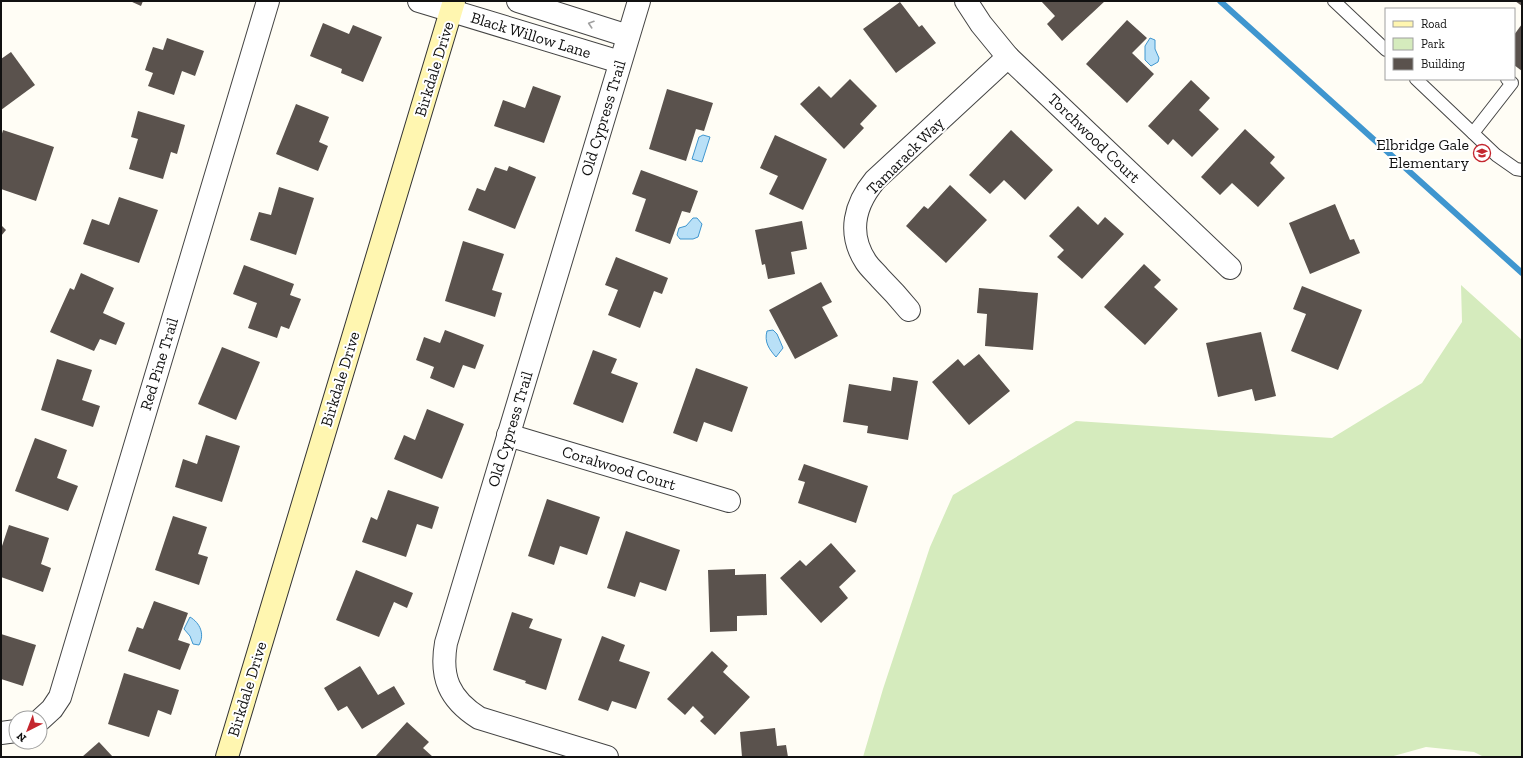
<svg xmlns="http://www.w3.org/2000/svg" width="1523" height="758" font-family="'Zilla Slab',serif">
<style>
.green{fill:#d5ebbd}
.water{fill:#b9e0f7;stroke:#3f96cf}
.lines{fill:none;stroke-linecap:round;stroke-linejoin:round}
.stream{stroke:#3f96cf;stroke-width:6}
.building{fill:#5a524d}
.lane-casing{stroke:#444;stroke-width:14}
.street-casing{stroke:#444;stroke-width:24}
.secondary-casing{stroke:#333;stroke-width:24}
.lane{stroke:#fff;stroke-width:12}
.street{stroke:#fff;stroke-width:22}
.secondary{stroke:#fff6b0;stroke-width:22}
.oneway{stroke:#a0a0a0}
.labels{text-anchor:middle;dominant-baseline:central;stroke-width:4;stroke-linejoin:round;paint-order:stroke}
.street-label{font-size:16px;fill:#111;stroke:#fff}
.poi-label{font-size:16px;fill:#111;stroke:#fff;text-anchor:end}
</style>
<rect width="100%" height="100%" fill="#fffdf5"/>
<path class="green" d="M1461,285L1522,340V757H1484L1474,752L1426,747L1390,757H863L883,689L930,547L953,495L1076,421L1332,438L1422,383L1462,322Z"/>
<g class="water">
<path d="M1150,38L1155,40V49L1159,58L1158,62L1151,66L1145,60V46Z"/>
<path d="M703,135L710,137L702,162L692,159L699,137Z"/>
<path d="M693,218H697L702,224L698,237L693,239H680L677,235L679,228L686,226Z"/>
<path d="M773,330L777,334L783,348L776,357C769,349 764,342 767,331Z"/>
<path d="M190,617C200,623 205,634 199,645L193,644L190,636L184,629Z"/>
</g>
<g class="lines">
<path class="stream" d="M1220,1L1522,273"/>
</g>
<g class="building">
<path d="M130,1H143L141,6Z"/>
<path d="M1041,1H1105L1062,41L1047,24L1055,16Z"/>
<path d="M1515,1H1522V6Z"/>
<path d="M900,2L919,27L922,25L936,43L896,73L863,29Z"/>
<path d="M1127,20L1147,38L1132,53L1154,74L1127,103L1086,64Z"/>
<path d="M323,23L349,34L353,25L382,37L363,82L341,73L342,69L310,56Z"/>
<path d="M1522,24V71L1514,65V35Z"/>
<path d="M167,38L204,51L195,76L182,71L174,95L148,86L153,73L145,70L153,47L163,50Z"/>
<path d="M11,52L35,85L1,110V59Z"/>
<path d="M850,79L877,106L860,124L864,128L844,149L800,104L819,86L831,98Z"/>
<path d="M1191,80L1210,98L1199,110L1219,129L1192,157L1173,139L1168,145L1148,126Z"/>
<path d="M533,86L561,96L544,143L494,126L503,100L525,108Z"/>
<path d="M667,89L713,103L704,131L696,129L686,161L649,149Z"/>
<path d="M296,104L329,117L319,142L328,146L318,171L276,154Z"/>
<path d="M138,111L185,125L177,154L171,152L163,179L129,169L138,139L131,137Z"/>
<path d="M1245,129L1275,157L1270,163L1285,178L1258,207L1232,183L1220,195L1201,177Z"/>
<path d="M3,130L54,147L36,201L1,189V137Z"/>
<path d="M1011,130L1053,170L1025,200L1004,180L990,194L969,175Z"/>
<path d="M775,135L827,159L803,210L769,194L778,176L760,168Z"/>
<path d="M509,166L536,177L515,229L468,210L477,188L485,191L495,167L507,171Z"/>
<path d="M641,170L698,191L690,213L682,211L670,244L635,231L646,199L632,194Z"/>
<path d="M950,185L987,220L946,263L906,226L924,206L928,209Z"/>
<path d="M279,187L314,198L296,255L250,240L259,212L271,215Z"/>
<path d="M119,197L158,210L139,263L83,244L92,219L109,225Z"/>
<path d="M1335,204L1350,240L1354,239L1360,253L1310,274L1289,223Z"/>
<path d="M1078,206L1098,225L1105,217L1124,234L1082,279L1057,257L1064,250L1049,236Z"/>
<path d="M802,221L807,249L791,252L795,274L768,279L765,264L762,265L755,230Z"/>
<path d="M1,225L6,230L1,236Z"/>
<path d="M463,241L504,254L492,290L502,293L495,317L445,301Z"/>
<path d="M616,257L668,278L662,294L654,291L640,328L608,315L618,290L605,285Z"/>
<path d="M1144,264L1161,280L1154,287L1178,309L1145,345L1104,307Z"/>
<path d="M244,265L294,284L290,295L301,299L289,329L281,326L277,338L248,328L257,303L233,294Z"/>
<path d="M81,273L114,288L103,313L125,323L116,345L100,339L94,351L50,332L70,288L74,290Z"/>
<path d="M821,282L832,302L822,307L838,336L795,359L769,310Z"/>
<path d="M1302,286L1362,310L1338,370L1291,351L1306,314L1293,309Z"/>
<path d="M979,288L1038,293L1033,350L985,346L987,314L977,313Z"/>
<path d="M445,330L484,345L475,369L463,365L454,388L430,378L434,367L416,360L424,337L440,343Z"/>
<path d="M1261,332L1276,396L1255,401L1252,389L1218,397L1206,343Z"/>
<path d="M222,347L260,362L236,420L198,404Z"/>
<path d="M593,350L617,359L611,373L638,383L623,423L573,404Z"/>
<path d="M979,354L1010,391L969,425L932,382L958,359L964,366Z"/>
<path d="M57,359L92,370L82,400L100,406L93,427L41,410Z"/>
<path d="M696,368L748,387L732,432L704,422L697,442L673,433Z"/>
<path d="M893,377L918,381L908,440L867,433L868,426L843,422L849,384L891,391Z"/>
<path d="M427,409L464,424L442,479L394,459L404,435L415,440Z"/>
<path d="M206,435L240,446L222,502L175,487L183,459L197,464Z"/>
<path d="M35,438L67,450L57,478L78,486L68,511L15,491Z"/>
<path d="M804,464L868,486L856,523L798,503L805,482L798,480Z"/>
<path d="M388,490L439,507L432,529L417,524L406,557L362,542L371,517L377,520Z"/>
<path d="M547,499L600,517L587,555L560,546L554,565L528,556Z"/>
<path d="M173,516L207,527L198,554L208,557L199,585L155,570Z"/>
<path d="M9,525L49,538L41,564L51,568L43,592L1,577V546H2Z"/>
<path d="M626,531L680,550L666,591L640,582L635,597L607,588Z"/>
<path d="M831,543L856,571L839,587L848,598L821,623L780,578L800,560L806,566Z"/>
<path d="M735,569V575L766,574L767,615L737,616V631L710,632L708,570Z"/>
<path d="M356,570L413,593L407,608L394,602L379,637L336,620Z"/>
<path d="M154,601L188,613L178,640L190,644L180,670L128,651L137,627L143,629Z"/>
<path d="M512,612L533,619L529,628L562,639L546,690L525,683L526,681L493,670Z"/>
<path d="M1,634L36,645L23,686L1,679Z"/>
<path d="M602,636L625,645L619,661L650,672L636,709L612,701L608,711L578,700Z"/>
<path d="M712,651L728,666L723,672L750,697L715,735L700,721L704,717L693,706L685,715L667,699Z"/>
<path d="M360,666L378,695L394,686L405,704L362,729L347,706L338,711L324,688Z"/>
<path d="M124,673L179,690L171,715L158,710L149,737L108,724Z"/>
<path d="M407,722L429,742L423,748L433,757H375Z"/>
<path d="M775,728L777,746L786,745L788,757H742L740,732Z"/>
<path d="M99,742L113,757H82Z"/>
</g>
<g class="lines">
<g class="lane-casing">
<g id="lane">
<path d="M1334,1L1386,50"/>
<path d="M1416,79L1496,155L1516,169L1522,170"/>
<path d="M1473,133L1512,83L1507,79"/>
</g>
</g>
<g class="street-casing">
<g id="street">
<path d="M419,1L620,62"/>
<path d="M518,1L628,36"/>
<path d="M966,1L981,24L1008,57L1230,268"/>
<path d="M909,310C900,299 890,288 880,278C876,273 870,268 866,262C847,233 855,204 875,180L1008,57"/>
<path d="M508,435L729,501"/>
<path d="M40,720L52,709L60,697L268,1"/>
<path d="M1,733L16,731"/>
<path d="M607,757L479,718C449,699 440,677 446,643L639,1"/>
</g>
</g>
<g class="secondary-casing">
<path id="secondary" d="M227,757L454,1"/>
</g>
<use href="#lane" class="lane"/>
<use href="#street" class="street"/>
<use href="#secondary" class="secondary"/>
</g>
<defs><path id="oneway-chevron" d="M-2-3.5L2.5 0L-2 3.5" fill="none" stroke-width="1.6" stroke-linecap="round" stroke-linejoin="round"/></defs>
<use class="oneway" href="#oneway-chevron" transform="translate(591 24) rotate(-162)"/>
<defs>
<g id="school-ring" transform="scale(0.9)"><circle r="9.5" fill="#fff" stroke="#c4262e" stroke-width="1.5"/><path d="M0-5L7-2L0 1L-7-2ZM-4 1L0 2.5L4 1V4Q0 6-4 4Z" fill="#c4262e"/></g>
</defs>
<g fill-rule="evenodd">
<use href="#school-ring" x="1482" y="153"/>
</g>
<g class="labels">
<g class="street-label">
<text transform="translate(531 35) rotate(17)">Black Willow Lane</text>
<text transform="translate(434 69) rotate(-73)">Birkdale Drive</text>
<text transform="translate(603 118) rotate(-73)">Old Cypress Trail</text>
<text transform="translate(1094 138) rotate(44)">Torchwood Court</text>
<text transform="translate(905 156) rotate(-45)">Tamarack Way</text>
<text transform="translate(159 364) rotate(-73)">Red Pine Trail</text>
<text transform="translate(340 379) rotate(-73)">Birkdale Drive</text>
<text transform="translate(510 429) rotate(-73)">Old Cypress Trail</text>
<text transform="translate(619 468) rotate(17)">Coralwood Court</text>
<text transform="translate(247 689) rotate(-73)">Birkdale Drive</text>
</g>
<g class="poi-label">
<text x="1469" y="144">Elbridge Gale<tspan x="1469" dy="18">Elementary</tspan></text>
</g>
</g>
<rect width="1523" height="758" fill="none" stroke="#111111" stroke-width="4"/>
<rect x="1385" y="8" width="130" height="72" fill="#ffffff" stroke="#a0a0a0"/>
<rect x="1393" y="21" width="20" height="6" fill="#fff6b0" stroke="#a0a0a0"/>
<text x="1421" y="28" font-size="12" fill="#111111">Road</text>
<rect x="1393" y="38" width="20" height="12" fill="#d5ebbd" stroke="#a0a0a0"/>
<text x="1421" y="48" font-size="12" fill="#111111">Park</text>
<rect x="1393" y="58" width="20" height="12" fill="#5a524d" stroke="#a0a0a0"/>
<text x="1421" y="68" font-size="12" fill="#111111">Building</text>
<g transform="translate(28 730) rotate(222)"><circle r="19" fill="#ffffff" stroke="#a0a0a0"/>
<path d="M0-3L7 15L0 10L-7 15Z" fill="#c4262e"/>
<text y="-6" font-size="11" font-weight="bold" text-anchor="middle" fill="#111111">N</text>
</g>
</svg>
